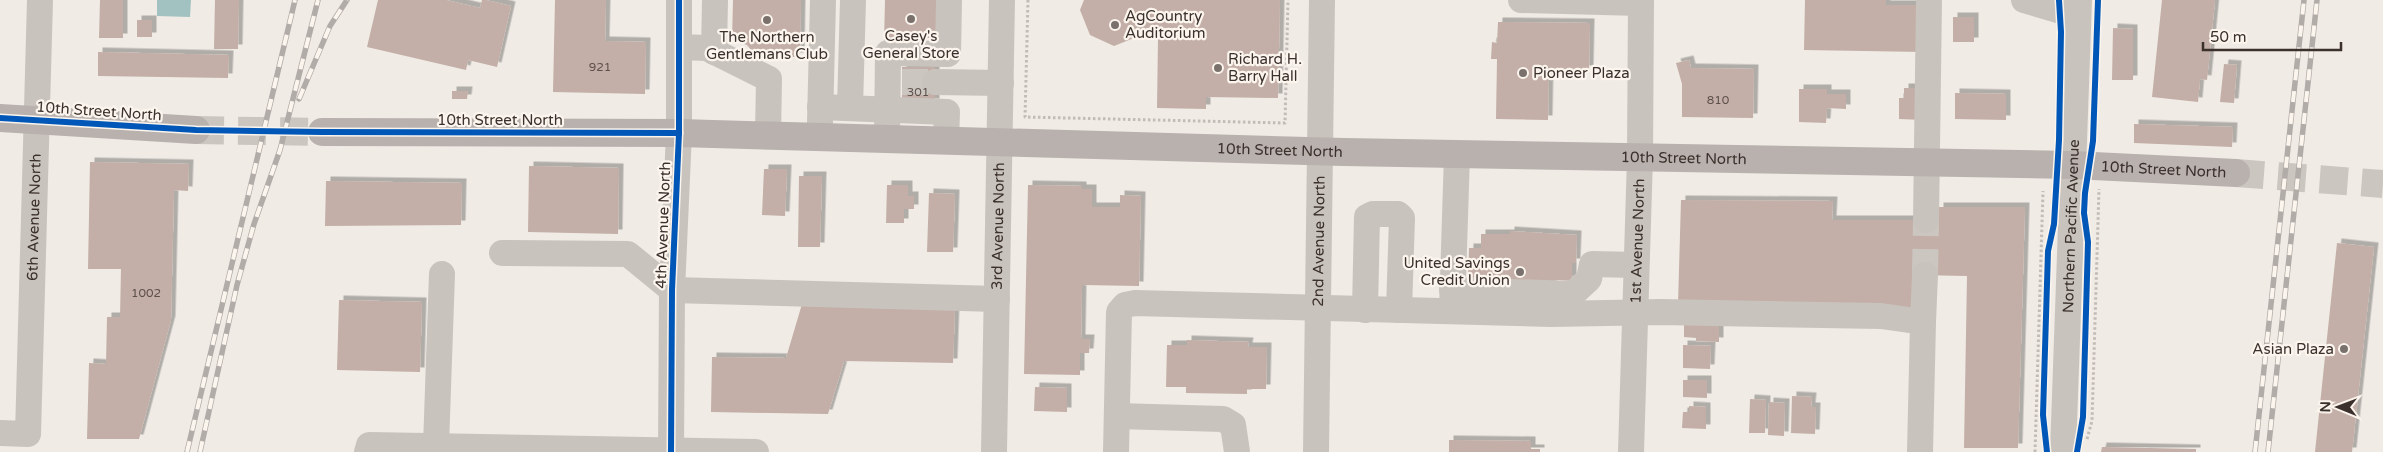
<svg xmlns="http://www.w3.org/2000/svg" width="2383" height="452" font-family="'Varela Round',sans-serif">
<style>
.water{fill:#a1c2c1}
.building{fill:#c3afa7;filter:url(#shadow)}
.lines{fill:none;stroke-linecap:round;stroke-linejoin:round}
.minor-tunnel{stroke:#ccc6c0;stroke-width:26;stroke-dasharray:26 13;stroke-linecap:butt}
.major-tunnel{stroke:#ccc6c0;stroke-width:28;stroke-dasharray:28 14;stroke-linecap:butt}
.path{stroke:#c2bbb6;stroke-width:3;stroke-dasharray:2.5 2.5;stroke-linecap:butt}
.minor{stroke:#c9c3be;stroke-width:26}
.major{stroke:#b8b1ad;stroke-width:28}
.rail-casing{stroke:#b1aca8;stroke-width:5.5}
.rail{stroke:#fbf5ee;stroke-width:4;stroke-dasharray:11;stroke-linecap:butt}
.cycleway-casing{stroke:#fbf5ee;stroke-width:9}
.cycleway{stroke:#0057b8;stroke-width:6}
.poi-dot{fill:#7a716c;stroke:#fbf5ee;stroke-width:2}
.labels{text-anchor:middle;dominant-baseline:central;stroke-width:4.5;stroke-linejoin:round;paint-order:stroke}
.number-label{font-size:12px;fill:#5d504a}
.poi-label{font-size:15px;fill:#3b302b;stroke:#fbf5ee;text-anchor:start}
.street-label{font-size:15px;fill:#3b302b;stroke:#fbf5ee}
</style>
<defs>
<filter id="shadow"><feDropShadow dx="4.5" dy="-4.5" stdDeviation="0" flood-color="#0004"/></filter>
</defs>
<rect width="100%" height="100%" fill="#f0ebe5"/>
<path class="water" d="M157,0H191L190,17L157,16Z"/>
<g class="building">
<path d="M100,0H123V38H99Z"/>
<path d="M215,0H239L238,49H214Z"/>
<path d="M378,0H446L480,8L482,0H486L511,6L497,67L468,60L466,70L367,47Z"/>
<path d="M555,0H606L605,41L646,42L645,94L553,92Z"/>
<path d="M733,0H801L800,57H757L747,45L732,40Z"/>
<path d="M885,0H938V38H926L921,42H884Z"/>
<path d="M1084,0H1280L1278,98L1206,97V109L1157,108L1158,38L1178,39V28H1145L1139,36L1114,46L1090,35L1080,10Z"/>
<path d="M1805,0H1886V5H1925L1924,52L1804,50Z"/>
<path d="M2162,0H2215L2207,80L2200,79L2198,102L2152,97Z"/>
<rect x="1953" y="17" width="21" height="25"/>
<rect x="137" y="20" width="15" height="17"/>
<path d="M1498,22L1590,23L1589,70L1549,69L1548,120L1496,119L1497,59H1491L1492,42L1497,43Z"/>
<path d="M2113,28L2133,29V80H2112Z"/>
<path d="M98,52L229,55L228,78L98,76Z"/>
<path d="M1689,60L1691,68L1754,69L1753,118L1682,117V84L1676,63Z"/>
<path d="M2224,64L2237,65L2234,103L2220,102Z"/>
<path d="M902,67H935V103L902,102Z"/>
<path d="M1904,88H1917L1923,120L1899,119V98H1904Z"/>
<path d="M1799,89H1827V94H1846V109L1827,108L1826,123L1799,122Z"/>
<path d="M452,91H468L467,99H452Z"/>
<path d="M1955,93L2006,94V120L1955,119Z"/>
<path d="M2134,124L2233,127L2232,147L2134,143Z"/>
<path d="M90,162L189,164L188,191L174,190L171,320L139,439H87L89,363L106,364L107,317H120L121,269H88Z"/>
<path d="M529,166L619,168L618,234L528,232Z"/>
<path d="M764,169H787L785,216L762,215Z"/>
<path d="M799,176H822L820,247H798Z"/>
<path d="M326,181L462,183L461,225L325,226Z"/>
<path d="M887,185H908V196H914V209H904V223H886Z"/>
<path d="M1028,185L1082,186V189H1092V207H1120V195L1141,196L1139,286L1082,285L1081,339H1090L1089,353H1080V375L1024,374Z"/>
<path d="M929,193L955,194L953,252H927Z"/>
<path d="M1681,200L1833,201L1832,220H1939V207H2025L2018,448H1964L1967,276L1918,275L1919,308L1678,305Z"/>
<path d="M1510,231L1577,235L1576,263H1572V281L1558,280L1548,283L1468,281L1469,248H1481V234H1510Z"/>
<path d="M2337,243L2374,247L2352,452H2315Z"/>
<path d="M339,300L422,302L420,372L337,370Z"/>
<path d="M802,304L955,307L953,363L844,361L828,414L711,412L712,357L786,358Z"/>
<path d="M1684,321L1719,325V342L1696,341V338L1684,337Z"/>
<path d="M1187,340L1249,342L1248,347H1267L1266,389H1247V394L1186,393V387H1166L1167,345H1187Z"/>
<path d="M1683,345L1711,346L1710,369L1683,368Z"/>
<path d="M1683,380H1707V398L1683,397Z"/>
<path d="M1035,387L1067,388V412L1034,411Z"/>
<path d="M1792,396L1812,397L1811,407H1816L1815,434L1791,433Z"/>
<path d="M1750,399L1766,400L1765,433H1749Z"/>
<path d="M1769,402L1785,403L1784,436L1768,435Z"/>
<path d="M1689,406L1706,407V429L1682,428L1683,412H1689Z"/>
<path d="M1449,440L1531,441V449H1540V452H1449Z"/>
<path d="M2102,447L2196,449V452H2101Z"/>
</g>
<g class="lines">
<g class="minor-tunnel">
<path d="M902,82H935"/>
<path d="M1925,275L1926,220"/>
</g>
<g class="major-tunnel">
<path d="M196,130L322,132"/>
<path d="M2236,173L2383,184"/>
</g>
<g class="path">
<path d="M1028,0L1025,117L1285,123L1288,0"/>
<path d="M2087,439L2092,421L2099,189"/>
<path d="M2035,452L2043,191"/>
</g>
<g class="minor">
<path d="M1521,0L1641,3"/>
<path d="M2024,0L2078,16"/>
<path d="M679,47L707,48L769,79L768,135"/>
<path d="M714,52L715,0"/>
<path d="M935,82L1001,83"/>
<path d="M820,107L947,112L946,140"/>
<path d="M850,108L853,0"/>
<path d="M820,123L823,0"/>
<path d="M887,138L888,53L948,54L949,0"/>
<path d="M1926,220L1929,0"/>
<path d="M502,253L628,254L672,290L997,299"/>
<path d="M1452,290L1573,294"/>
<path d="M1561,305L1589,279L1592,264L1636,265"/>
<path d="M1365,310L1367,217L1373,214H1398L1402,218L1399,310"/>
<path d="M1452,311L1457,154"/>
<path d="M1923,322L1925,275"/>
<path d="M1117,416L1223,419L1233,425L1237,452"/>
<path id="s1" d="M0,433L28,434L40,0"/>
<path d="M436,446L442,274"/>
<path d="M367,452L369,445L756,452"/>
<path d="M671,452L672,290L679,133V0"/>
<path id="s2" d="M994,452L1002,0"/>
<path d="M1116,452L1119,312L1125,305L1135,303L1551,314L1661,312L1881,316L1923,322L1920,452"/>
<path id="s3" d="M1316,452L1322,0"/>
<path id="s4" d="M1631,452L1640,157L1641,0"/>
<path id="s5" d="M2063,452L2079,0"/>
</g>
<g class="major">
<path d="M0,118L196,130"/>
<path id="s6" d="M322,132L679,133L1344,152L2073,165L2236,173"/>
</g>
<g class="rail-casing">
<g id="rail">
<path d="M299,99L330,26L347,0"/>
<path d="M187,452L295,0"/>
<path d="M200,452L237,285L254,224L280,150L318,0"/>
<path d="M2255,452L2304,0"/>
<path d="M2268,452L2317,0"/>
</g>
</g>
<use href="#rail" class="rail"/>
<g class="cycleway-casing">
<g id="cycleway">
<path d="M0,118L196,130L322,132L679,133"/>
<path d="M671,452L672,290L679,133V0"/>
<path d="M2047,452L2043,415L2048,251L2054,224L2059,140L2061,32L2059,0"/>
<path d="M2077,452L2083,417L2088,242L2084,213L2085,193L2093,141L2098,0"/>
</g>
</g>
<use href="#cycleway" class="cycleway"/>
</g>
<g class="poi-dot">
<circle cx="911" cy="19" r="5"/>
<circle cx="767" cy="20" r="5"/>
<circle cx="1115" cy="25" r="5"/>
<circle cx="1218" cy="68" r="5"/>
<circle cx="1523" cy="73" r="5"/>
<circle cx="1520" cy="272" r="5"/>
<circle cx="2344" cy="349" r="5"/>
</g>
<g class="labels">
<g class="number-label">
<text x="600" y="67">921</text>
<text x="918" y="92">301</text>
<text x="1718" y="100">810</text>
<text x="146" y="293">1002</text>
</g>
<g class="poi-label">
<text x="1125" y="16">AgCountry<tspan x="1125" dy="17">Auditorium</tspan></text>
<text x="911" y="36" text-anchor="middle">Casey's<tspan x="911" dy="17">General Store</tspan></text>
<text x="767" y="37" text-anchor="middle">The Northern<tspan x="767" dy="17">Gentlemans Club</tspan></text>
<text x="1228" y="59">Richard H.<tspan x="1228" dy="17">Barry Hall</tspan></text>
<text x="1533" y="73">Pioneer Plaza</text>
<text x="1510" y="263" text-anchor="end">United Savings<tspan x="1510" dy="17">Credit Union</tspan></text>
<text x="2334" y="349" text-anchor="end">Asian Plaza</text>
</g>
<g class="street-label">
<text transform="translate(99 111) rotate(4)">10th Street North</text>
<text x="500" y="120">10th Street North</text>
<text stroke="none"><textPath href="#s6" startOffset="958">10th Street North</textPath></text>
<text stroke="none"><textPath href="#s6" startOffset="1362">10th Street North</textPath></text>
<text stroke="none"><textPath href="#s6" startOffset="1842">10th Street North</textPath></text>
<text stroke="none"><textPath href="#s1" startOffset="245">6th Avenue North</textPath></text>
<text transform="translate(663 225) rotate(-88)">4th Avenue North</text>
<text stroke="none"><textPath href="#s2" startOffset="226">3rd Avenue North</textPath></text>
<text stroke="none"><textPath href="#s5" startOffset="226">Northern Pacific Avenue</textPath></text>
<text stroke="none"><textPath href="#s3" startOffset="211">2nd Avenue North</textPath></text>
<text stroke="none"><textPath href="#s4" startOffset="211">1st Avenue North</textPath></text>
</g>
</g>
<g transform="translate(2338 407) rotate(271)" stroke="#fbf5ee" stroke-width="4" paint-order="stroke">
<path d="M0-4L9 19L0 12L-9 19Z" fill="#3b302b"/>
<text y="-8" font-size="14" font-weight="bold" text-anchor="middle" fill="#3b302b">N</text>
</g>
<path d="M2203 42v8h138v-8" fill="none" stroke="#3b302b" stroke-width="2.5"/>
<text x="2210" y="42" font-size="15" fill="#3b302b" stroke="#fbf5ee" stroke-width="4" paint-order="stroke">50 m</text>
</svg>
